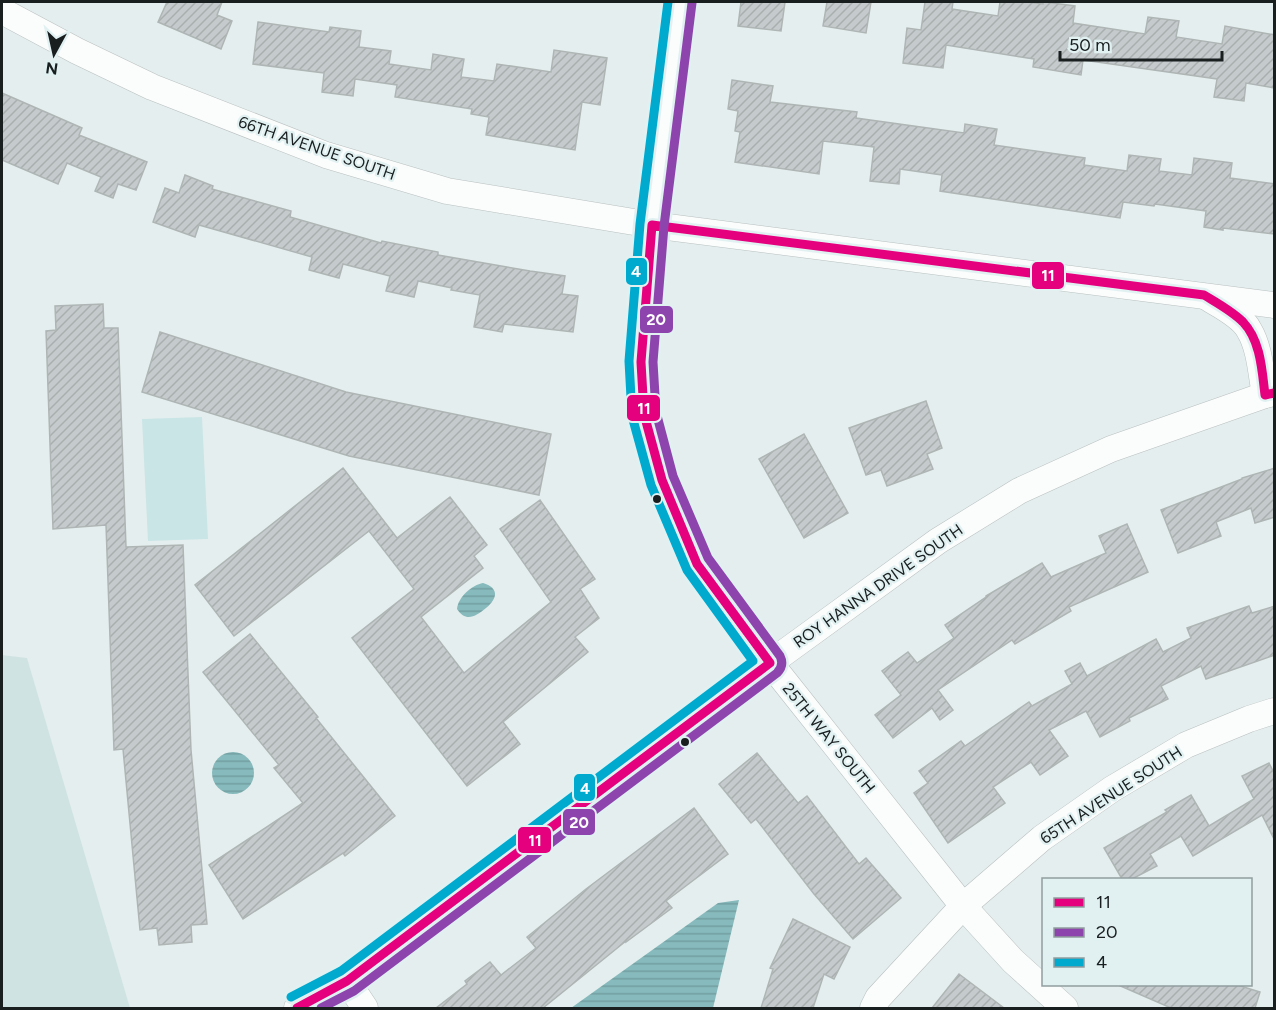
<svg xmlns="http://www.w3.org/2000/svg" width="1276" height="1010" font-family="Figtree,sans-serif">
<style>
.built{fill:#d0e3e3}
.grass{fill:#c9e5e6}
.water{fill:url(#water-rules)}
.building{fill:url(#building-hatch);stroke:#afb5b5;stroke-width:1.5}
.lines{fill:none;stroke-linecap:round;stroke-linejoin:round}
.minor-casing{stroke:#b9c0c0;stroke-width:27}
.minor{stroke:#fbfcfc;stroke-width:26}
.bus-1-casing{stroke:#e1f1f2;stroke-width:14}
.bus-2-casing{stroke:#e1f1f2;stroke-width:14}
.bus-3-casing{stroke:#e1f1f2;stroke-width:14}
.bus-1{stroke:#e5007d;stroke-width:9}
.bus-2{stroke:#8e44ad;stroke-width:9}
.bus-3{stroke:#00a9ce;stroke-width:9}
.bus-dot{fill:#191e1f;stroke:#e1f1f2;stroke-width:2}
.labels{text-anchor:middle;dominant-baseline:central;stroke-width:4.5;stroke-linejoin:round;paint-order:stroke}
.street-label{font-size:16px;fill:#191e1f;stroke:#e1f1f2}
.line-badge{stroke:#e1f1f2;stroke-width:2}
.badge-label{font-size:16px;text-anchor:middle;font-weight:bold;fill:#fff}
</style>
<defs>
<pattern id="water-rules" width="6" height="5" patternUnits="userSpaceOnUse" patternTransform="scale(1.5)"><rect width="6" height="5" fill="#86babc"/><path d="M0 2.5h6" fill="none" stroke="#739fa1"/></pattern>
<pattern id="building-hatch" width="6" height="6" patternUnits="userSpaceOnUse" patternTransform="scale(1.5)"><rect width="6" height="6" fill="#c5cbcc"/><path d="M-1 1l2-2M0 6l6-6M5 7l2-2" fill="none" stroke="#a9aeaf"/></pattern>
</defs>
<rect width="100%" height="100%" fill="#e5eeee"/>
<path class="built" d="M2,655L27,658L130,1008H2Z"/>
<path class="grass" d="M202,417L208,539L148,541L142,419Z"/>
<g class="water">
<path d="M483,583C499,588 498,598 486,608C476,616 466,623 457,609C458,597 472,585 483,583Z"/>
<circle cx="233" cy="773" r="21"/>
<path d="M739,900L713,1008H571L718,903Z"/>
</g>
<g class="building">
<path d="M167,2H222L217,15L232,21L221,49L158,22Z"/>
<path d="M741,2H785L781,31L738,26Z"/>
<path d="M827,2H871L866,33L823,26Z"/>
<path d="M925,2H953L952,9L998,16L1000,2H1027L1043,4V2H1045L1075,6L1073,23L1145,34L1148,17L1179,21L1176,37L1222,44L1225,26L1275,35V88L1246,83L1244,101L1214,97L1217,79L1083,60L1081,75L1033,67L1034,59L946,45L943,68L903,63L907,28L921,30Z"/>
<path d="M258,22L329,32L330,27L361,31L359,47L391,51L389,64L431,70L433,54L464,59L461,77L494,81L497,64L551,72L554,50L607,58L600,105L582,102L575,150L486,135L489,117L471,114L472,109L395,97L397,85L355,79L353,96L322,92L324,73L253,64Z"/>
<path d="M732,80L773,86L770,102L857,112L856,118L964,133L965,124L997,129L994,145L1085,158L1084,165L1127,171L1129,155L1161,159L1159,171L1192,175L1194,158L1232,163L1230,178L1275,184V234L1223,228V230L1204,227L1206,211L1155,204L1154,206L1123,202L1120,218L940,191L942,175L900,169L899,184L870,181L874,147L823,141L819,174L735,162L740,132L735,131L738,111L728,109Z"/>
<path d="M2,93L82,128L79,135L147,162L136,190L118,184L113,198L95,191L101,177L67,163L58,184L2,160Z"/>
<path d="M185,175L213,186L212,189L291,211L290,217L381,243L382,241L438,252V255L530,271L565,276L562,294L578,296L573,332L504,324L502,332L474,327L480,295L451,290L452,288L418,281L414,297L386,291L390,276L343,264L339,278L309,270L312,257L199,225L195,237L153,222L165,188L179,193Z"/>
<path d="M103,304L104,328H118L126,547L183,545L191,750L207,924L191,925L192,942L159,945L157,928L140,930L123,749L114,750L106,525L53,529L46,331L56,330L55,306Z"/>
<path d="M160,332L346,392L551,434L539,495L349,456L142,392Z"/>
<path d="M926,401L942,448L927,454L933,469L887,486L881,470L866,475L849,428Z"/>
<path d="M804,434L848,513L804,538L759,459Z"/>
<path d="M343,468L397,538L450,497L487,545L474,556L483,568L421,617L464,673L551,602L500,529L540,500L595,579L580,589L599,618L575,637L588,652L503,722L520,744L467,786L352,638L414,589L369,531L234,636L195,585Z"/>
<path d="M1275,468V517L1255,523L1251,508L1216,522L1221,536L1178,553L1161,510L1242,479V478Z"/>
<path d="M1127,524L1148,572L1069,607L1071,611L1015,644L1012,640L938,690L953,710L940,720L932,708L893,738L875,715L901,695L882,671L908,652L917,663L954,638L945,625L986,597V596L1042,563L1051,577L1106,553L1099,536Z"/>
<path d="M1249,606L1252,613L1275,606V655L1206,679L1201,666L1161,686L1168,699L1129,718L1130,721L1100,737L1086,711L1049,730L1068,756L1040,775L1031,762L993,787L1005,803L948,843L914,793L928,783L919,771L961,741L965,746L1029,702L1032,706L1072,684L1065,671L1080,663L1087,676L1156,639L1163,652L1191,638L1187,628Z"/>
<path d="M250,634L318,717L316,718L395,816L345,856L343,853L243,919L209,865L303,803L274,768L279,765L203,672Z"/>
<path d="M757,753L798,803L807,796L859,864L866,858L901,898L853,939L814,894L756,819L751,823L719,784Z"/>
<path d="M1269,763L1275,775V841L1262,815L1193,856L1181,836L1150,854L1157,866L1132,879H1122L1104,848L1167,812L1165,810L1191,795L1209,826L1254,799L1242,776Z"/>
<path d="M694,808L728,854L666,901L672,908L626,942V941L543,1008H436L467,984L465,981L490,962L501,975L536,948L527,937L586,889Z"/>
<path d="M793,919L850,947L834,979L824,974L813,1008H761L773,969L770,968Z"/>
<path d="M959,974L1004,1008H932Z"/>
<path d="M1116,984H1234L1260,992L1255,1008H1171Z"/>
</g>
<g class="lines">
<g class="minor-casing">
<g id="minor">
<path d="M680,2L652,225L641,362L644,414L665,489L697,564L770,663L963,906L1013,961L1065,1008"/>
<path d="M2,11L77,51L152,87L326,155L447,191L652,225L1274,305"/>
<path d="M1208,298C1221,306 1242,316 1249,330C1260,348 1261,374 1265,395"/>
<path d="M347,981L365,1008"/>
<path d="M297,1008L347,981L770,663L938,541L1019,491L1111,449L1265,395L1274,393"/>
<path d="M873,1008L878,998L963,906L1042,838L1112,789L1186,745L1249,719L1274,711"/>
</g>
</g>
<use href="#minor" class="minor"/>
<g class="bus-1-casing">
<path id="bus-1" d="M297,1008L347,981L770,663L697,564L662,480L644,414L641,362L652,225L1204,295C1217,303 1232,311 1243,322C1261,341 1262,371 1265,395L1274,393"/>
</g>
<g class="bus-2-casing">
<path id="bus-2" d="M321,1008L354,991L777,673C782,668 783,662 780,656L708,558L673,476L656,412L653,362L664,226L692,3"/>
</g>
<g class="bus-3-casing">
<path id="bus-3" d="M291,997L341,971L753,661L687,570L651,485L632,416L629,361L640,224L668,2"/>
</g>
<use href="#bus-1" class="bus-1"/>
<use href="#bus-2" class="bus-2"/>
<use href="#bus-3" class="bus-3"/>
</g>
<g class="bus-dot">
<circle cx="657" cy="499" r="5"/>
<circle cx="685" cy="742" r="5"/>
</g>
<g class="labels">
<g class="street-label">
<text transform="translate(317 148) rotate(19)">66TH AVENUE SOUTH</text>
<text transform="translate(878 586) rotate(-35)">ROY HANNA DRIVE SOUTH</text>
<text transform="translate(829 738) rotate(51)">25TH WAY SOUTH</text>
<text transform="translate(1111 795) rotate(-33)">65TH AVENUE SOUTH</text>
</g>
</g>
<g class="line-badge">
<rect x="625" y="257" width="23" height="29" rx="6" fill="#00a9ce"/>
<rect x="1031" y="261" width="34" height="29" rx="6" fill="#e5007d"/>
<rect x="639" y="305" width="35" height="29" rx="6" fill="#8e44ad"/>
<rect x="626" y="394" width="35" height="28" rx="6" fill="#e5007d"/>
<rect x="573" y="773" width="23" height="29" rx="6" fill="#00a9ce"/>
<rect x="562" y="808" width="34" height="28" rx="6" fill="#8e44ad"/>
<rect x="517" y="826" width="35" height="28" rx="6" fill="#e5007d"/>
</g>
<g class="badge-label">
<text x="636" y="277">4</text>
<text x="1048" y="281">11</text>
<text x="656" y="325">20</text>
<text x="644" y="414">11</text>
<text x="585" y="794">4</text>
<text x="579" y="828">20</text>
<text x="535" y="846">11</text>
</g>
<rect width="1276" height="1010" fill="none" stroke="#191e1f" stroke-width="6"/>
<rect x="1042" y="878" width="210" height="108" fill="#e1f1f2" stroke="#919d9e" stroke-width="1.5"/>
<rect x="1054" y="898" width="30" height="9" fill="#e5007d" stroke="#919d9e" stroke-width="1.5"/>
<text x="1096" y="908" font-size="18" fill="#191e1f">11</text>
<rect x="1054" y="928" width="30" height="9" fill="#8e44ad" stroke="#919d9e" stroke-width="1.5"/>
<text x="1096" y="938" font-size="18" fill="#191e1f">20</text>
<rect x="1054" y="958" width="30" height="9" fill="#00a9ce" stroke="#919d9e" stroke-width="1.5"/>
<text x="1096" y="968" font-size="18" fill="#191e1f">4</text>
<g transform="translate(54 54) rotate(188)" stroke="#e1f1f2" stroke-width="4.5" paint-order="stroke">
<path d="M0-4.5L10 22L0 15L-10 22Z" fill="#191e1f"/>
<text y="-9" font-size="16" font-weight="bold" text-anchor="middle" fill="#191e1f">N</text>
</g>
<path d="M1060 51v9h162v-9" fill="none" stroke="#191e1f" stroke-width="3"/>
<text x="1069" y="51" font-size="18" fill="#191e1f" stroke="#e1f1f2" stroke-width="4.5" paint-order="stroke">50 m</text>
</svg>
